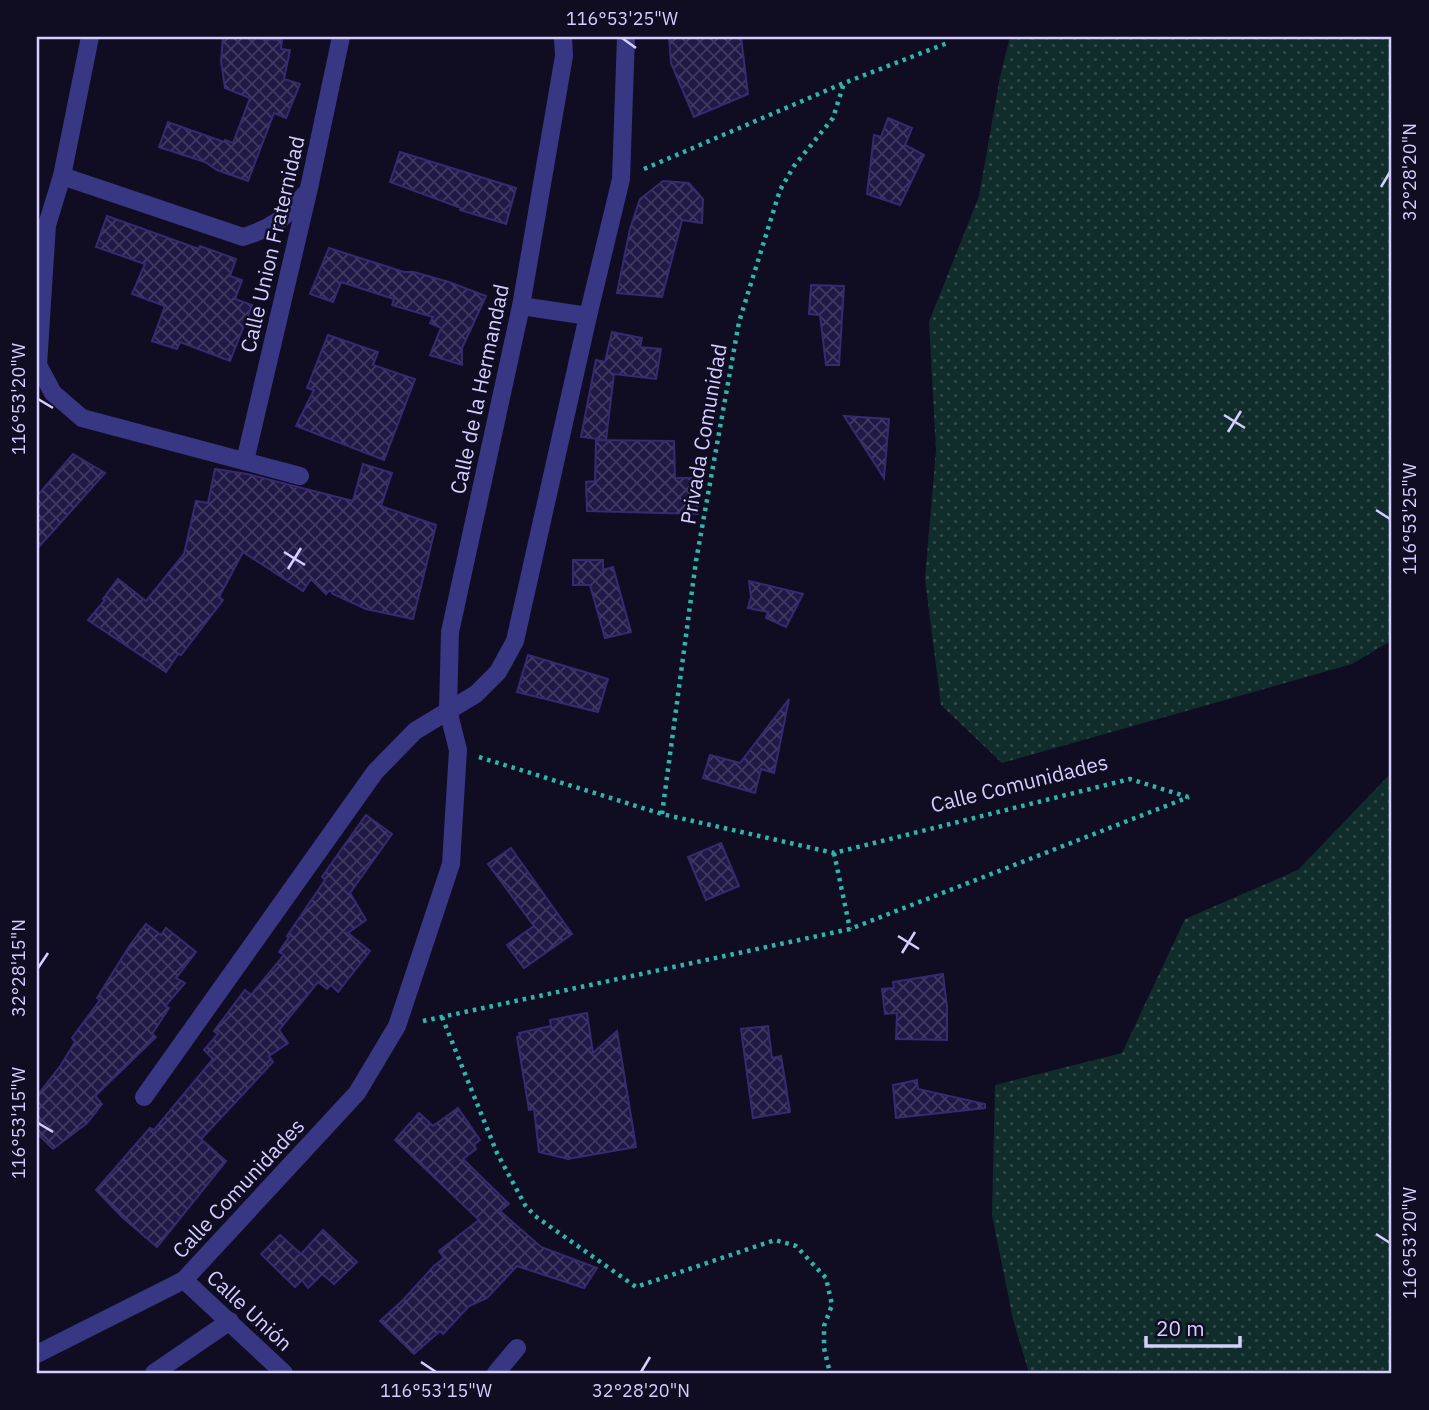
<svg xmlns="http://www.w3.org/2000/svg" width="1429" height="1410" font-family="'IBM Plex Sans',sans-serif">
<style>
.grass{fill:url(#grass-dots)}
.building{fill:url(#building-cross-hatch);stroke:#372a71;stroke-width:2}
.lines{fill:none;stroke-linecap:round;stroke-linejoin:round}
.path{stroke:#2bb7ab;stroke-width:4.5;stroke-dasharray:3.5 5;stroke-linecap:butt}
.minor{stroke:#383783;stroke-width:18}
.ticks{fill:none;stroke:#d4cfff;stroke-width:2.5}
.labels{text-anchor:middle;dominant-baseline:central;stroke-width:5;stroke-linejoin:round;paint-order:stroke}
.street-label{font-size:21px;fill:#d4cfff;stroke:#100d23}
.neatline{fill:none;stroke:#d4cfff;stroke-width:2.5}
.ticks-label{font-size:18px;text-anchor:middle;fill:#d4cfff}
</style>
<defs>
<pattern id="grass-dots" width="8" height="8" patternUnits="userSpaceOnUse" patternTransform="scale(1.75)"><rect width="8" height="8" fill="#102d2b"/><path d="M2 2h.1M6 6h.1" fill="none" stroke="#324a4b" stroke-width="1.8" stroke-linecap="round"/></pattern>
<pattern id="building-cross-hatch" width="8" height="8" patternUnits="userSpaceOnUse" patternTransform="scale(1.75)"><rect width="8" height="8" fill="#211945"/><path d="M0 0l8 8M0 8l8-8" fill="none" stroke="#403961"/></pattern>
</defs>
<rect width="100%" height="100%" fill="#100d23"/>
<g class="grass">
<path d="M1010,37H1392V640L1352,664L1002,763L941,705L925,579L936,450L929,322L979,196L1000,77Z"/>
<path d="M1392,772V1373H1029L1013,1319L992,1215L995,1085L1122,1053L1185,919L1298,870Z"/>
</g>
<g class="building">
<path d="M223,37L282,40L281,49L290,50L284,79L300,84L286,118L274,113L248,181L217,170L205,162L159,147L168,122L224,142L225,140L233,143L250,98L225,88L221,61Z"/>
<path d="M669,37H741L748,94L694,117L671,63Z"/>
<path d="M888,118L912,128L905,145L924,155L900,205L867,194L874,135L881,137Z"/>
<path d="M400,152L516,188L506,224L460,210L461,208L390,182Z"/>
<path d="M663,181L689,183L703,199L702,223L682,220L662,297L617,293L630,229L640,199Z"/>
<path d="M107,216L199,249L200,246L236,259L230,276L242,280L235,299L252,305L230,361L180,342L177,349L152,341L165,306L132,294L145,264L96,247Z"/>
<path d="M329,248L404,272H414L449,282L486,296L462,348V365L430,355L441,328L430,323L433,317L392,305L394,299L341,282L333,302L310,294Z"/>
<path d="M811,285L844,286L839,365H826L820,315L809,314Z"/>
<path d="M612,332L642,338L640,347L661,349L656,379L614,374L606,440L581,437L596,360L605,362Z"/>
<path d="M328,335L378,352L373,365L415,379L384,460L296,426L314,390L307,388Z"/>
<path d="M844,416L889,419L884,478Z"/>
<path d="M596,440L674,441L675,478H697L698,514L587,511L586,482L595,481Z"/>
<path d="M73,454L105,473L37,549V496Z"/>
<path d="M363,464L392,473L381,506L436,525L413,619L366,609L333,594L330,590L326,594L311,579L303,591L243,552L219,597L223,600L181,655L178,654L166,672L88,620L105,600L103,599L118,579L146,601L184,554L196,501L208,503L215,469L247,474L353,501Z"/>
<path d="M573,560H603V570L613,567L631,632L605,638L590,585H573Z"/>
<path d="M749,581L803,594L786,627L766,618L768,612L748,608L751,597Z"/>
<path d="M528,655L608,679L598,712L517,692Z"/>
<path d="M789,699L774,773L761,769L755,793L703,778L710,755L740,763Z"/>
<path d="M366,815L392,834L350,893L366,920L348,933L370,951L338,992L331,985L327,989L318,982L279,1030L288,1043L269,1056L273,1062L201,1139L226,1161L157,1247L122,1217L96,1190L150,1128L154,1130L213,1059L204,1050L218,1034L214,1031L245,990L251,995L284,955L279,952L289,937L287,936L325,880L322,877Z"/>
<path d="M721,843L739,886L706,900L688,857Z"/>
<path d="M511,848L572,934L524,968L507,945L534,926L488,864Z"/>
<path d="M146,924L161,935L166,928L196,952L176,978L185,983L165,1006L169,1008L152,1034L156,1037L95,1096L102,1104L87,1123L53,1149L37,1133V1096L61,1065L75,1042L72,1038L100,1000L97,998L130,945Z"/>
<path d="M943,974L947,1007V1040L896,1039L897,1013L885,1014L882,989L894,988L893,982Z"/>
<path d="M587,1013L593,1053L617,1031L636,1147L568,1159L539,1152L534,1109L529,1110L517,1037L520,1036L519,1033L551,1026L550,1020Z"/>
<path d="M768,1026L772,1058L781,1056L790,1112L753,1118L741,1029Z"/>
<path d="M917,1080L918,1089L985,1104V1108L896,1118L893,1085Z"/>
<path d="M458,1108L480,1140L474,1145L476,1149L463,1159L509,1204L500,1211L541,1247L597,1268L584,1288L517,1266L487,1298L469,1306L443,1334L440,1331L414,1354L380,1321L403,1300L434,1266L444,1258L439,1251L479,1220L395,1140L419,1113L433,1126Z"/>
<path d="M323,1230L357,1262L334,1284L322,1274L308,1288L302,1280L295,1287L261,1254L280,1235L301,1254Z"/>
</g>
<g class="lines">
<g class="path">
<path d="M644,169L844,83L950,42"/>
<path d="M479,757L662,814L834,853L1130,779L1188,797"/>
<path d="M662,814L696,561L739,322L780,190L794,166L833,118L844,83"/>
<path d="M834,853L850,929"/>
<path d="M442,1017L497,1153L525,1205L535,1216L636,1287L775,1240L796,1246L826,1278L832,1305L824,1326V1348L830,1373"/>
<path d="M423,1021L850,929L1189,797"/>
</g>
<g class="minor">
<path d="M90,37L62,176L47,225L38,365L53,393L82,418L300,476"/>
<path d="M62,176L243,237C272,228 286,218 305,194"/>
<path d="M521,306L588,316"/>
<path d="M245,461L309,188L341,37"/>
<path d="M144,1097L375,772L415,731L476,694L498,672L515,641L588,316L621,179L626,37"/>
<path d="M184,1280L284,1373"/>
<path d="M37,1354L184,1280L357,1093L397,1026L451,864L458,750L448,710L450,632L521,306L564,56L563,37"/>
<path d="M154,1373L230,1321"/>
<path d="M496,1373L517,1348"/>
</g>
</g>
<path class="ticks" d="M622,38L636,48M1381,187L1390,172M38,399L53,408M1224,415L1245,428M1228,432L1241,411M1376,510L1390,519M284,552L305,565M288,569L301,548M898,936L919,949M902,953L915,932M38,968L48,953M38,1123L53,1132M1376,1234L1390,1243M421,1362L436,1372M641,1372L650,1357"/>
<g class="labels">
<g class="street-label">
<text transform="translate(272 244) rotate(-77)">Calle Union Fraternidad</text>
<text transform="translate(479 389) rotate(-78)">Calle de la Hermandad</text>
<text transform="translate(703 434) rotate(-80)">Privada Comunidad</text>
<text transform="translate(1019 783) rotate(-14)">Calle Comunidades</text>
<text transform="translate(238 1188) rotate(-47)">Calle Comunidades</text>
<text transform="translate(250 1310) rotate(43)">Calle Unión</text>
</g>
</g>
<rect width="1429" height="1410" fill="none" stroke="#100d23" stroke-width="77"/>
<path d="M1146 1336v10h94v-10" fill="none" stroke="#d4cfff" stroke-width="3.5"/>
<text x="1156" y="1336" font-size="21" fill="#d4cfff" stroke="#100d23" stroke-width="5" paint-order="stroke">20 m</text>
<rect x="38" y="38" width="1352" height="1334" class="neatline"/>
<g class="ticks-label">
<text x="622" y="25">116°53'25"W</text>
<text transform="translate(1410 172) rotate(-90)" y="6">32°28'20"N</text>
<text transform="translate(19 399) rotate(-90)" y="6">116°53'20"W</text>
<text transform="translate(1410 519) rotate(-90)" y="6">116°53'25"W</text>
<text transform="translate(19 968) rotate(-90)" y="6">32°28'15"N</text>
<text transform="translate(19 1123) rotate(-90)" y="6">116°53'15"W</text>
<text transform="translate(1410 1243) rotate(-90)" y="6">116°53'20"W</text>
<text x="436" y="1397">116°53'15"W</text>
<text x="641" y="1397">32°28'20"N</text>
</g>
</svg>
